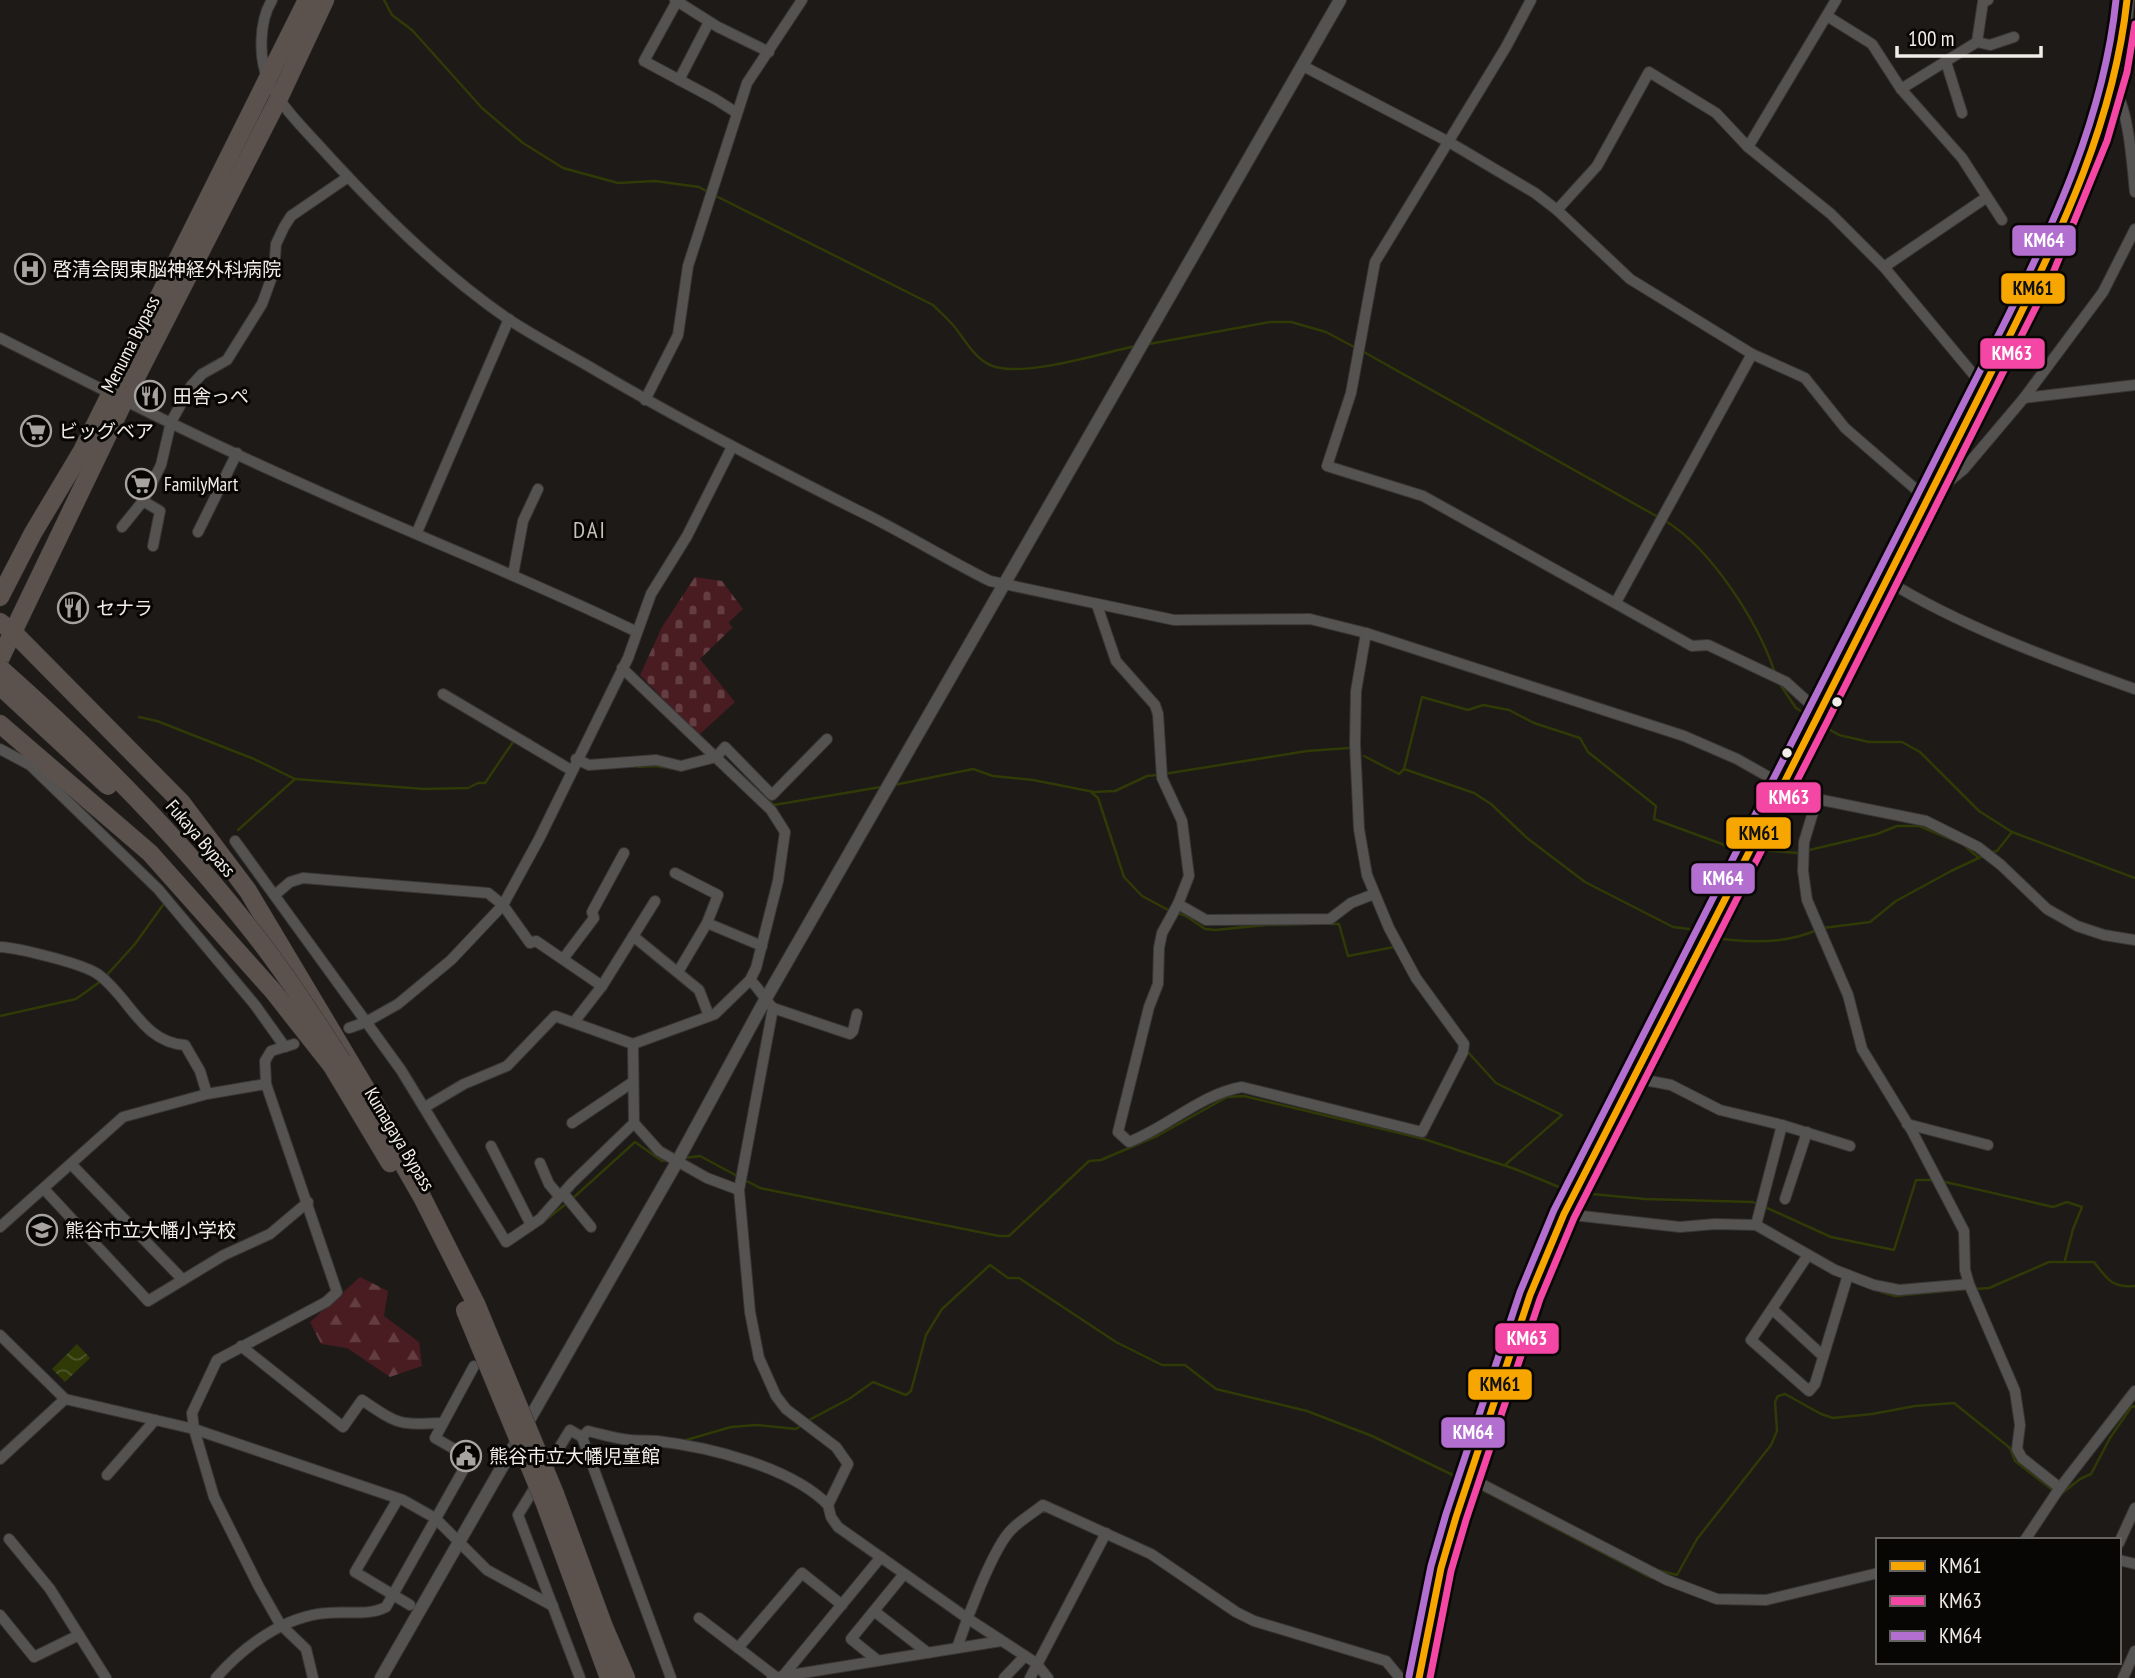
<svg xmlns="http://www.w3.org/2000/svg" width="2135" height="1678" font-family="'PT Sans Narrow','Noto Sans JP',sans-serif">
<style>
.forest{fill:url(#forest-firs)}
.cemetery{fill:url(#cemetery-stones)}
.water{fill:url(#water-waves)}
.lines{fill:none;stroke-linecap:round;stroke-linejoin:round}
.stream{stroke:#303a06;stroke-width:2.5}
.minor-casing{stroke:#393635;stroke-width:12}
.tertiary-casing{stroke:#393635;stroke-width:14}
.secondary-casing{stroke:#393635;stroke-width:16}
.trunk-casing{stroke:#393635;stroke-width:19}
.minor{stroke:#555351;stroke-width:10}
.tertiary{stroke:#555351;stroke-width:12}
.secondary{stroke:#555351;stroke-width:14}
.trunk{stroke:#5c524d;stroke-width:18}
.trunk-bridge-casing{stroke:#393635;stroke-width:19;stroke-linecap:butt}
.trunk-bridge{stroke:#5c524d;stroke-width:18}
.bus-1-casing{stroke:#080604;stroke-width:12}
.bus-2-casing{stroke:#080604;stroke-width:12}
.bus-3-casing{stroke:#080604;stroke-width:12}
.bus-1{stroke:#f7a600;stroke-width:7}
.bus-2{stroke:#f346a5;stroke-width:7}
.bus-3{stroke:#b36fd0;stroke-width:7}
.bus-dot{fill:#f1ede9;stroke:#080604;stroke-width:2.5}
.labels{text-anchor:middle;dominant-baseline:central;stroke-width:6;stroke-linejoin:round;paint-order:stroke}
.poi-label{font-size:19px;fill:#f1ede9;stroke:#080604;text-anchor:start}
.street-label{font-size:19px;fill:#f1ede9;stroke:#080604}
.quarter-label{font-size:23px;letter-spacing:2px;fill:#c7bfb7;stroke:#080604}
.line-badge{stroke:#080604;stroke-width:2.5}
.badge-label{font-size:19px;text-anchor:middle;font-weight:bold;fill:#fff}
.pale-badge-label{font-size:19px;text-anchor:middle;font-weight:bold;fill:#111}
</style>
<defs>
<pattern id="forest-firs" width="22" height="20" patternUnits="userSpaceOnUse" patternTransform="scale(1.75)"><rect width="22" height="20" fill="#481c20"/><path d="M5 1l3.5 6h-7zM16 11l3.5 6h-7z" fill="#633d40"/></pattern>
<pattern id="cemetery-stones" width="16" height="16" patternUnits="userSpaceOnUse" patternTransform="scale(1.75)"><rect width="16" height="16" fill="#481c20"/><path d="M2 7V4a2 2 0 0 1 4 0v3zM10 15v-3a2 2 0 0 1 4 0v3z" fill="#633d40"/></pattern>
<pattern id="water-waves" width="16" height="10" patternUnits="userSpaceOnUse" patternTransform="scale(1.75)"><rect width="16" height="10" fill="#303a06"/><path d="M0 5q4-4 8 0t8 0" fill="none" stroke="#4e572a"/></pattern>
</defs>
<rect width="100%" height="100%" fill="#1d1a17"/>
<path class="forest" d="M360,1277L388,1291L384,1316L419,1342L422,1366L390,1377L347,1348L321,1344L310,1322Z"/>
<path class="cemetery" d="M695,577L722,581L743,609L729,622L732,628L700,659L735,702L699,735L640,675L662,627Z"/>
<path class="water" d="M77,1344L90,1358L65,1382L52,1369Z"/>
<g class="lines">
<g class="stream">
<path d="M384,0L392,15L412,30L482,108L523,143L563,168L618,183L655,181L699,187L708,192"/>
<path d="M714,195L933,305C940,312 947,318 953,325C964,338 974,358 990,365C1021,379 1101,353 1136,346"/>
<path d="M1149,344L1270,322H1291L1326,332L1356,348"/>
<path d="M1362,351L1658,517"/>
<path d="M1664,520C1711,548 1758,622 1775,673"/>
<path d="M1779,683L1796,708L1812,718"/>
<path d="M139,717L157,721L254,759L295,779L424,789L468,788L478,783H485L515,739"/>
<path d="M1820,724L1839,735L1869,742H1902L1920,752L1979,811L2012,832L2135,878"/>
<path d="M519,734L531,740"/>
<path d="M1364,756L1399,774L1404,769L1422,697L1468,710L1483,705L1509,710L1534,723L1580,738L1588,752L1656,806L1654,819L1722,844L1739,854"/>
<path d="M638,767L655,766L683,770"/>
<path d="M1404,769L1474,793L1491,804L1527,838L1585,882L1673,927L1689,929L1699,935"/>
<path d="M1164,774L1307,751L1349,748"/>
<path d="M894,785L973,769L993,776L1033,780L1094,792L1115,791L1147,776L1157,775"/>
<path d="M758,790L774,805L881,787"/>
<path d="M1092,793L1098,798L1124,877L1142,896L1172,912"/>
<path d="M238,830L295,779"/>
<path d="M1966,847L1979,858"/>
<path d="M1759,850L1799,853"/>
<path d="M1805,851L1877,834L1897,826H1919L1960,843"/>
<path d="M1993,852L1997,851L2012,832"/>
<path d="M1178,913L1186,916L1205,929L1215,930L1266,925L1307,924"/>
<path d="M1331,924H1339L1348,956L1394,947L1395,949"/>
<path d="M1823,928L1870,922L1896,901L1951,871L1983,856"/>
<path d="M1711,937C1745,943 1785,944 1817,930"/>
<path d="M106,976L135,944L163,905"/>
<path d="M0,1016L76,999L101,981"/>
<path d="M1467,1051L1496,1083L1562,1115L1505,1165"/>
<path d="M684,1158L700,1156L739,1177"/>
<path d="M745,1180L760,1188L999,1236H1009L1089,1161L1101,1160L1157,1136L1227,1097L1244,1096L1424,1139L1515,1169L1571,1192"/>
<path d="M1941,1181L2053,1207L2067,1202L2082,1207L2073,1229L2065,1260"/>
<path d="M1581,1193L1645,1199L1753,1202L1759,1205"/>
<path d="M572,1199L635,1142L662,1161L667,1160"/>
<path d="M1765,1207L1831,1237L1894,1250L1916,1180H1934"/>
<path d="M542,1223L567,1203"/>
<path d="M1975,1289L1989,1288L2049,1262H2094C2107,1279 2112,1288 2135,1286"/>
<path d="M1881,1292L1895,1296L1968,1289"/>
<path d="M807,1421L849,1399L873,1382L906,1395L911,1391L926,1335L942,1309L990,1265L1008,1278H1019L1116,1342L1162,1365H1185L1216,1389L1307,1411L1372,1436L1459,1478"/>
<path d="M686,1440L731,1427L757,1425L796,1429L802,1425"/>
<path d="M1480,1489L1651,1578L1653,1576"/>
<path d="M2060,1495L2080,1479L2091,1474L2110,1438L2132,1406L2135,1407"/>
<path d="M1657,1570L1677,1575L1697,1539L1771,1445L1777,1431L1775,1402L1778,1396L1785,1394L1821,1414L1833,1418L1872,1414L1915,1406L1954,1403L2010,1448L2015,1461L2054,1491"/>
</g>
<g class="minor-casing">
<g id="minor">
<path d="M272,0C259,21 258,59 269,82C282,108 305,130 325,152C380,212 440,272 508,319C534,336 562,351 590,367C676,418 765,464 855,509C901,531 944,558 990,581L1174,620L1310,619L1366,633L1684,736L1737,759L1783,785L1817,799L1926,821L1978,847L2001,865L2047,909L2077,926L2104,935L2135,940"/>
<path d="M675,0L718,27L769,52"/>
<path d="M1531,0L1506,47L1375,262L1351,393L1327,466L1423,496L1692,646L1708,645L1786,682L1820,713"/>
<path d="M677,1L644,61L715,99L737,113"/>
<path d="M1827,16L1872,44L1901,89L1962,158L2002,220"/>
<path d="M1977,42L1990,45L2014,37"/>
<path d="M1946,62L1962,113"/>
<path d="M1303,66L1449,142L1535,193L1557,210L1630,279L1752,354L1805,378L1845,428L1927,499L1964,469L2024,398L2103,292L2135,229"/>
<path d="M679,80L709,22"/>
<path d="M2113,87C2129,108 2132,164 2135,192"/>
<path d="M1901,89L1977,42L1983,2L1988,0"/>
<path d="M1748,147L1836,0"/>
<path d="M1557,210L1597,166L1649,72L1716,113L1748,147L1831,214L1884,267L1984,387"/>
<path d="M1884,267L1987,197"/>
<path d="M0,338C103,390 206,442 311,488C419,537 530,580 637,632"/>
<path d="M2024,398L2135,385"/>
<path d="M645,400L678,335L688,266L747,83L802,0"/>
<path d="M143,501L160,511L153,546"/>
<path d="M122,527L143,501L161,465L171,422L191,386L202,374L227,360L262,304L274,271L276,244L284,227L291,216L348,177"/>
<path d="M198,532L237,453"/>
<path d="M417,532L509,319"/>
<path d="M513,575L523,521L538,489"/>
<path d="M1886,580C1960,626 2053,660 2135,689"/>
<path d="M1616,602L1752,354"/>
<path d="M1097,605L1116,661L1155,705L1158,714L1162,778L1182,821L1189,876L1178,904L1162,933L1159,948L1158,984L1149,1007L1118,1132L1129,1142C1168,1127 1201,1094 1242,1087L1422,1132L1463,1052L1464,1044L1416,978L1389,928L1367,875L1359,829L1355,744L1356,691L1366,633"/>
<path d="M622,668L771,810L785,832L778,881L756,968L750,980C760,989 764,999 773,1008L739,1190L750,1312L759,1358L776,1396L786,1409L836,1447L848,1464L828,1505"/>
<path d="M443,694L571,770"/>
<path d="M0,749L30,765L158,889L255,1005L285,1047"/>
<path d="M576,759L589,765L656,760L681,766L716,757L725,747L772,795L827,739"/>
<path d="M1817,799L1804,842L1803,871L1807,900L1848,995L1862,1049L1912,1131L1964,1231L1965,1270L1969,1284L2015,1391L2020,1425L2017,1449L2022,1458L2060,1488"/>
<path d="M235,841L401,1070L506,1242L540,1219L572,1183L634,1123"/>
<path d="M675,873L718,895L707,923L678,972"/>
<path d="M276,894L290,882L303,878L488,893L503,905L530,943L536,941L602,986"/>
<path d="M1178,904L1206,920L1330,919L1351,903L1374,894"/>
<path d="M707,923L762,946"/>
<path d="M633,936L699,990L709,1016"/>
<path d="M0,947C19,948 85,964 99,975C130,998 142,1042 185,1045L200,1071L207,1094"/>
<path d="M563,959L594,918L592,912L624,853"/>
<path d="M773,1008L850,1034L853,1031L857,1014"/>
<path d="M574,1022L602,986L655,901"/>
<path d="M349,1028L366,1022L398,1004L451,960L503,905L539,839L628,658L651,594L687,536L732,447"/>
<path d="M294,1044L271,1051L265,1061L266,1084L337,1292L326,1302L217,1360L192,1413L194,1429L214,1497L259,1587L280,1624L306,1649L313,1678"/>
<path d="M633,1044L715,1014L750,980"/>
<path d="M1634,1078L1671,1085L1720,1110L1782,1125L1850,1146"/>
<path d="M425,1107L464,1084L507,1066L555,1016L633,1044L634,1123L659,1151L707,1178L739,1190"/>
<path d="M572,1123L633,1082"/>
<path d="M1907,1124L1988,1145"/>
<path d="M491,1146L531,1225"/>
<path d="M540,1163L549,1184L560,1197"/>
<path d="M71,1164L183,1280"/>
<path d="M44,1189L148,1301L224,1255L270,1234L308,1202"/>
<path d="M563,1193L591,1227"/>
<path d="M1785,1199L1807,1132"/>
<path d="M1564,1214L1680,1227L1715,1224L1756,1225L1835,1270L1874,1285L1899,1290L1969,1284"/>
<path d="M1756,1225L1782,1125"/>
<path d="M0,1227L123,1117L207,1094L266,1084"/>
<path d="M1808,1255L1751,1340L1809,1391L1815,1384L1848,1275"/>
<path d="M1772,1309L1823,1356"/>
<path d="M0,1335L65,1399L194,1429L403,1500L435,1518L487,1570L553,1606"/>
<path d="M241,1346L343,1427L362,1400C399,1425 398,1425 443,1423"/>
<path d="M0,1459L65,1399"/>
<path d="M107,1475L155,1420"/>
<path d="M1468,1477L1667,1580L1717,1599L1766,1600L1878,1573"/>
<path d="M398,1499L355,1572L410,1605"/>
<path d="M9,1539L50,1589L106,1678"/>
<path d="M2025,1540L2059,1489L2135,1391"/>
<path d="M2119,1543L2135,1508"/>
<path d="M2119,1560L2135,1564"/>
<path d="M874,1611L928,1653"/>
<path d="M0,1615L34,1657L79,1635"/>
<path d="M699,1618L776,1677"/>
<path d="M738,1648L802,1573L842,1605"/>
<path d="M957,1648C966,1621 993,1547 1012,1529C1021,1520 1033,1513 1043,1505L1151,1554L1236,1612L1254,1621L1386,1661L1400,1678"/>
<path d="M877,1660L851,1639L904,1574"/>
<path d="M783,1676L881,1557"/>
<path d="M216,1678C243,1647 284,1616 327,1613C347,1611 369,1616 386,1607L470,1458L435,1438L474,1366"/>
<path d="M580,1678L518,1515L570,1430L582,1437"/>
<path d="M671,1678L582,1437L588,1431C601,1434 616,1439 630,1440C639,1441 648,1440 657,1441C709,1447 791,1467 828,1505L831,1517L838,1527L967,1618L1036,1663L1048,1678"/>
<path d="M772,1678L1001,1641"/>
<path d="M1004,1678L1025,1656"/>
<path d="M1030,1678L1106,1533"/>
<path d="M2123,1678L2135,1651"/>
</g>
</g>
<g class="tertiary-casing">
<path id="tertiary" d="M381,1678L677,1162L765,1000L1340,0"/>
</g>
<g class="secondary-casing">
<path id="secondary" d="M1419,1678L1441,1568L1456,1517L1530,1295L1564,1214L1819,715L2043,269C2081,184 2121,94 2127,0"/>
</g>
<g class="trunk-casing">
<g id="trunk">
<path d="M0,597L33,533L82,451L307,0"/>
<path d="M0,622L14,633L181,802L248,891L381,1114L397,1152"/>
<path d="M0,659L124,401L279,98L325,0"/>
<path d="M0,724L150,853L273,991"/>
<path d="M332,1066L390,1163"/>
<path d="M391,1143L422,1197L476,1304"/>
<path d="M555,1494L604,1627L626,1678"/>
<path d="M544,1501L609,1678"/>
</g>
</g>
<use href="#minor" class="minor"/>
<use href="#tertiary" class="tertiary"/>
<use href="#secondary" class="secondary"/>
<use href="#trunk" class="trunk"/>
<g class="trunk-bridge-casing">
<g id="trunk-bridge">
<path d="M0,668C88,746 171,829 244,921C280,965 311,1013 342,1061"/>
<path d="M0,686L108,786"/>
<path d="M273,991L332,1066"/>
<path d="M476,1304L555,1494"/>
<path d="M465,1310L544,1501"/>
</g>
</g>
<use href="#trunk-bridge" class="trunk-bridge"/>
<g class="bus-1-casing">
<path id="bus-1" d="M1419,1678L1441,1568L1456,1517L1530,1295L1564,1214C1684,980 1804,745 1922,510C1951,452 1980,394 2010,335C2063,228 2114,120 2127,0"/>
</g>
<g class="bus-2-casing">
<path id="bus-2" d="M1430,1678L1451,1571L1466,1520L1540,1299L1574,1218L1828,720L2053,273L2107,141L2127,72L2135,24"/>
</g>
<g class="bus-3-casing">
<path id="bus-3" d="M1409,1676L1431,1566L1446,1514L1520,1292L1554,1210C1675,972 1797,735 1917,496C1945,440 1973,384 2002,328C2054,224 2104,117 2116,0"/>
</g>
<use href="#bus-1" class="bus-1"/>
<use href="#bus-2" class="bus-2"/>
<use href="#bus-3" class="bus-3"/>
</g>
<defs>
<g id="hospital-ring" transform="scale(1.575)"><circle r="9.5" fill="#080604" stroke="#a7a3a0" stroke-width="1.5"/><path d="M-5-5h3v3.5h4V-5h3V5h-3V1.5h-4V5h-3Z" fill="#a7a3a0"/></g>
<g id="restaurant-ring" transform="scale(1.575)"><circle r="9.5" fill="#080604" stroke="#a7a3a0" stroke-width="1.5"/><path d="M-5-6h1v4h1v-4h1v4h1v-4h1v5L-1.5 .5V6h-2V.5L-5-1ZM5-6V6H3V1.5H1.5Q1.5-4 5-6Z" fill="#a7a3a0"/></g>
<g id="supermarket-ring" transform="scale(1.575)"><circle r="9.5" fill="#080604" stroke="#a7a3a0" stroke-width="1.5"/><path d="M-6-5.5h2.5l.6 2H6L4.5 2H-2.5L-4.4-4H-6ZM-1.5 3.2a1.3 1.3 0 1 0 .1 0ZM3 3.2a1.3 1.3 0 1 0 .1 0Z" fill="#a7a3a0"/></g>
<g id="school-ring" transform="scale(1.575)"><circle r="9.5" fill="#080604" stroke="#a7a3a0" stroke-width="1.5"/><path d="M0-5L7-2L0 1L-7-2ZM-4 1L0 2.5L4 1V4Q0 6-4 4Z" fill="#a7a3a0"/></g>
<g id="civic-ring" transform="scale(1.575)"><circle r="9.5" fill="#080604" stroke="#a7a3a0" stroke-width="1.5"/><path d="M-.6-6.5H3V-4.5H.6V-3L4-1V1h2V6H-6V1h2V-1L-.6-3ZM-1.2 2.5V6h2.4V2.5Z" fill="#a7a3a0"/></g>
</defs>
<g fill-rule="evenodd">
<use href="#hospital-ring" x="30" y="269"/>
<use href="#restaurant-ring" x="150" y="396"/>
<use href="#supermarket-ring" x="36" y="431"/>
<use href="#supermarket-ring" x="141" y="484"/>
<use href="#restaurant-ring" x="73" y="608"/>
<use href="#school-ring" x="42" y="1230"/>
<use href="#civic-ring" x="466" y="1456"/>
</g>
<g class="bus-dot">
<circle cx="1837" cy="702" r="6"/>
<circle cx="1787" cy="753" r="6"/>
</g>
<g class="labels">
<g class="poi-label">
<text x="53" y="269">啓清会関東脳神経外科病院</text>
<text x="173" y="396">田舎っぺ</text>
<text x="59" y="431">ビッグベア</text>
<text x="164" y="484">FamilyMart</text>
<text x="96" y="608">セナラ</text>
<text x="65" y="1230">熊谷市立大幡小学校</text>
<text x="489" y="1456">熊谷市立大幡児童館</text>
</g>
<g class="street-label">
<text transform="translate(130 344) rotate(-63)">Menuma Bypass</text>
<text transform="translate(201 838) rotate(49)">Fukaya Bypass</text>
<text transform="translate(400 1139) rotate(59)">Kumagaya Bypass</text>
</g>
<g class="quarter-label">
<text x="590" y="529">DAI</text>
</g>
</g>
<g class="line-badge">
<rect x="2011" y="224" width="66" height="33" rx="7" fill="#b36fd0"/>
<rect x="2000" y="272" width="66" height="33" rx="7" fill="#f7a600"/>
<rect x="1979" y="337" width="67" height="33" rx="7" fill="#f346a5"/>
<rect x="1755" y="781" width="67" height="33" rx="7" fill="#f346a5"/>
<rect x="1725" y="816" width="67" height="34" rx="7" fill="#f7a600"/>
<rect x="1690" y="862" width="66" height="33" rx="7" fill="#b36fd0"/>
<rect x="1494" y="1322" width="66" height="33" rx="7" fill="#f346a5"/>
<rect x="1467" y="1368" width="66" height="33" rx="7" fill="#f7a600"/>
<rect x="1440" y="1416" width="66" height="33" rx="7" fill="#b36fd0"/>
</g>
<g class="badge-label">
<text x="2044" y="247">KM64</text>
<text x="2012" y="360">KM63</text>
<text x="1789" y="804">KM63</text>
<text x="1723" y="885">KM64</text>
<text x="1527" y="1345">KM63</text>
<text x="1473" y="1439">KM64</text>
</g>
<g class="pale-badge-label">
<text x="2033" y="295">KM61</text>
<text x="1759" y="840">KM61</text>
<text x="1500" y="1391">KM61</text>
</g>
<rect x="1876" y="1538" width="245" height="126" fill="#080604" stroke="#656260" stroke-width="2"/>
<rect x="1890" y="1561" width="35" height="10" fill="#f7a600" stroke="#656260" stroke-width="2"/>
<text x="1939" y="1573" font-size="21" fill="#f1ede9">KM61</text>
<rect x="1890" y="1596" width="35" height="10" fill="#f346a5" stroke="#656260" stroke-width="2"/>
<text x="1939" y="1608" font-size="21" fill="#f1ede9">KM63</text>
<rect x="1890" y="1631" width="35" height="10" fill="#b36fd0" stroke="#656260" stroke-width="2"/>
<text x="1939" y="1643" font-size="21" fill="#f1ede9">KM64</text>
<path d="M1897 46v10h144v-10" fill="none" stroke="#f1ede9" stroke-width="3.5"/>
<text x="1908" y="46" font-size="21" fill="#f1ede9" stroke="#080604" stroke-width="5" paint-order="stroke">100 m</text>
</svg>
